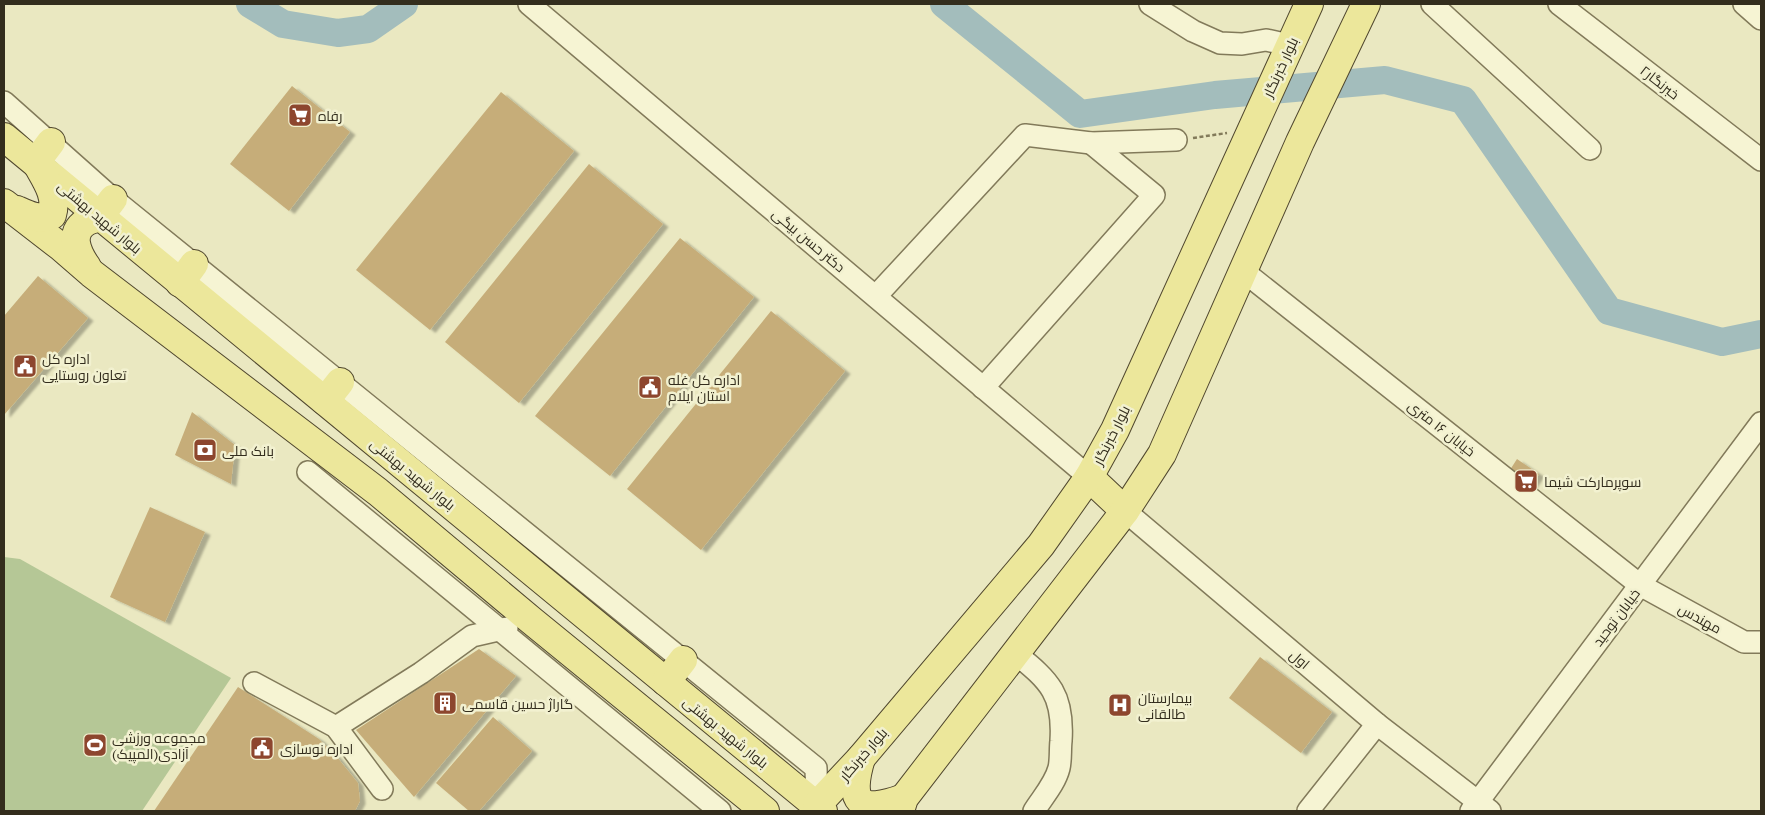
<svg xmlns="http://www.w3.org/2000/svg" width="1765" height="815" font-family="'PT Serif',Cairo,serif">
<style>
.green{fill:#b5c796}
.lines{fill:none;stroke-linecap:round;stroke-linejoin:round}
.river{stroke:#a3bdbc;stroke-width:28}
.building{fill:#c6ad79;filter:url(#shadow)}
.minor-casing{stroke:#827a5a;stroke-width:24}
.major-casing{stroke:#50472e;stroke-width:30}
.path{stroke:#827a5a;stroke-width:2.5;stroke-dasharray:4 2.5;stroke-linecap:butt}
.minor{stroke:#f6f4d3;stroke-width:21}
.major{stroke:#ece79b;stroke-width:28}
.labels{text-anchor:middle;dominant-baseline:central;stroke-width:5;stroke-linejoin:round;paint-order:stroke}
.street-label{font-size:14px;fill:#332d1d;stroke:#f2f1d0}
.poi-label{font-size:14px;fill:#332d1d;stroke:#f2f1d0;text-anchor:start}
</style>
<defs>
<filter id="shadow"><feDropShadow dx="5.5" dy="3" stdDeviation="1" flood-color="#0004"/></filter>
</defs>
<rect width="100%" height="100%" fill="#eae8c1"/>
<path class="green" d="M4,557L20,559L231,678L142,811H4Z"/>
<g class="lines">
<g class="river">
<path d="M250,4L283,24L338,33L368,29L404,4"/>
<path d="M944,4L1080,114L1215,95L1385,80L1463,100L1609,311L1722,342L1761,334"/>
</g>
</g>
<g class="building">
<path d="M292,86L350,132L289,211L230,164Z"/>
<path d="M501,92L574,151L430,330L356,270Z"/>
<path d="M589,164L663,224L519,403L445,342Z"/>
<path d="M680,238L754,297L610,476L535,416Z"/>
<path d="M38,276L88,318L4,415V316Z"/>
<path d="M771,311L845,371L701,550L627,489Z"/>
<path d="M192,412L235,445L231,484L175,455Z"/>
<path d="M1517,459L1539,474L1529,489L1508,473Z"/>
<path d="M150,507L205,532L165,622L110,597Z"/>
<path d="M479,649L516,676L414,797L356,730Z"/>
<path d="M1260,657L1332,712L1301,753L1229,698Z"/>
<path d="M238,687L319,739L337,757L358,783L360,801L355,811H154Z"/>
<path d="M493,717L532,751L479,811H469L436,783Z"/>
</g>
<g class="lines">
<g class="minor-casing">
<g id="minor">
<path d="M529,4L1089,477"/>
<path d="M1150,4L1193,31L1220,43L1242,44L1266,40L1289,45"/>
<path d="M1432,4L1590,149"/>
<path d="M1559,4L1761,160"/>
<path d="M1744,4L1761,19"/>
<path d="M4,102L113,199L816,768L817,805"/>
<path d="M1243,271L1640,585L1744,642H1761"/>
<path d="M876,296L1025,135L1091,143L1176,140"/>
<path d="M983,388L1154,195L1091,143"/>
<path d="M308,472L720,811"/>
<path d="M1125,511L1377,724L1490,811"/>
<path d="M1016,654C1050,681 1064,695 1061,741C1060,749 1061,760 1059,768C1055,784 1042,798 1034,811"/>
<path d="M254,683L336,727L382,789"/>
<path d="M336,727L421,673L472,636L507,628"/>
<path d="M1308,811L1377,724"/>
<path d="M1471,811L1761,423"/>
</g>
</g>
<g class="major-casing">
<g id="major">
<path d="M4,137L823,811"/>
<path d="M4,203L61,247L91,273L378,492L532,621L765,811"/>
<path d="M17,210C30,216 38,220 52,215C58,195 45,179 36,162L51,142"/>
<path d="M87,267C77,253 68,233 86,222C91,219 97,219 100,215C105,210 109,204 113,199"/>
<path d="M180,283L194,264"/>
<path d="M325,401L340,382"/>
<path d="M1089,477L1125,511"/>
<path d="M666,682L683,660"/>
<path d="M861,758C848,802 858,815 904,798"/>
<path d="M817,805L861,758L1041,545L1089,477L1115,430L1309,4"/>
<path d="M900,811L904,798L1125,511L1162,454L1300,142L1366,4"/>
</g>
</g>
<path class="path" d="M1193,138L1227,133"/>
<use href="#minor" class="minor"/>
<use href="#major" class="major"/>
</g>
<defs>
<g id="supermarket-square" transform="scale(1.25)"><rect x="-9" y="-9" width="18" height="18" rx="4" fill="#8d462e" stroke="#f2f1d0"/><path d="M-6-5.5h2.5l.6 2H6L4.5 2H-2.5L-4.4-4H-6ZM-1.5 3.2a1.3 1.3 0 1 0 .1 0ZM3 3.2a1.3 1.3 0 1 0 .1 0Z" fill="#fff"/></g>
<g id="civic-square" transform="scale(1.25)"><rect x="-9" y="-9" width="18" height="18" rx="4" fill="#8d462e" stroke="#f2f1d0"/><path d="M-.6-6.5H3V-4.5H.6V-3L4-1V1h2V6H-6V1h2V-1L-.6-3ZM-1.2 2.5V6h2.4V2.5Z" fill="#fff"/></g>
<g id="bank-square" transform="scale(1.25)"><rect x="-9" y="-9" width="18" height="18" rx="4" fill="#8d462e" stroke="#f2f1d0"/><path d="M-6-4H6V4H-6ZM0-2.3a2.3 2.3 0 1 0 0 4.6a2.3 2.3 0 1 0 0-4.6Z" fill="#fff"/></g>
<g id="building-square" transform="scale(1.25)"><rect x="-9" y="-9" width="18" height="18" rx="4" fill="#8d462e" stroke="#f2f1d0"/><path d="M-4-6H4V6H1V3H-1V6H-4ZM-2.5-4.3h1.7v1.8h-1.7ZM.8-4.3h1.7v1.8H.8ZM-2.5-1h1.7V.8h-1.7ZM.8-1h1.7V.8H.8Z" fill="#fff"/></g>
<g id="hospital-square" transform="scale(1.25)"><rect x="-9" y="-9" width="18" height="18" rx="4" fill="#8d462e" stroke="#f2f1d0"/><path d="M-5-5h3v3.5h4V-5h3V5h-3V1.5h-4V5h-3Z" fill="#fff"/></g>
<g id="stadium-square" transform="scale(1.25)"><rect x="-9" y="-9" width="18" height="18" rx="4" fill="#8d462e" stroke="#f2f1d0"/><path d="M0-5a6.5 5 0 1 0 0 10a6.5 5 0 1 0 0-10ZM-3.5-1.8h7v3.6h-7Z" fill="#fff"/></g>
</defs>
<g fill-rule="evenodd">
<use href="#supermarket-square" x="300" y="115"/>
<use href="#civic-square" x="25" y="366"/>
<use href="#civic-square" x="650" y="387"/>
<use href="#bank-square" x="205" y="450"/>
<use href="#supermarket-square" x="1526" y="481"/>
<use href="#building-square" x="445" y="703"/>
<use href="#hospital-square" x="1120" y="705"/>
<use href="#stadium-square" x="95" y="745"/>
<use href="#civic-square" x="262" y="748"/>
</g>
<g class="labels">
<g class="street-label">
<text transform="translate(1280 67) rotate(-65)">بلوار خبرنگار</text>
<text transform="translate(1660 82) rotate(38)">خبرنگار۲</text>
<text transform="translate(100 217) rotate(40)">بلوار شهید بهشتی</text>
<text transform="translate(809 240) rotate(40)">دکتر حسن بیگی</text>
<text transform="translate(1442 428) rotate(38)">خیابان ۱۶ متری</text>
<text transform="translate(1111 435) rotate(-63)">بلوار خبرنگار</text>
<text transform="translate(413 474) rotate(39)">بلوار شهید بهشتی</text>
<text transform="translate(1616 617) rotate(-53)">خیابان توحید</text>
<text transform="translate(1700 618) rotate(29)">مهندس</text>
<text transform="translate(1300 659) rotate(40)">اول</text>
<text transform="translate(726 732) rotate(39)">بلوار شهید بهشتی</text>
<text transform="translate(863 754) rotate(-49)">بلوار خبرنگار</text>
</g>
<g class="poi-label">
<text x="318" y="115">رفاه</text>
<text x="42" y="358">اداره کل<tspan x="42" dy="16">تعاون روستایی</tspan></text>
<text x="668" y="379">اداره کل غله<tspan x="668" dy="16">استان ایلام</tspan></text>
<text x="222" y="450">بانک ملی</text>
<text x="1544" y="481">سوپرمارکت شیما</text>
<text x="1138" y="697">بیمارستان<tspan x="1138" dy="16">طالقانی</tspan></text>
<text x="462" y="703">گاراژ حسین قاسمی</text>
<text x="112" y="737">مجموعه ورزشی<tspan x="112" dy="16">آزادی(المپیک)</tspan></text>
<text x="280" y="748">اداره نوسازی</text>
</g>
</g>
<rect width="1765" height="815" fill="none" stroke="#332d1d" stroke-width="10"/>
</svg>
